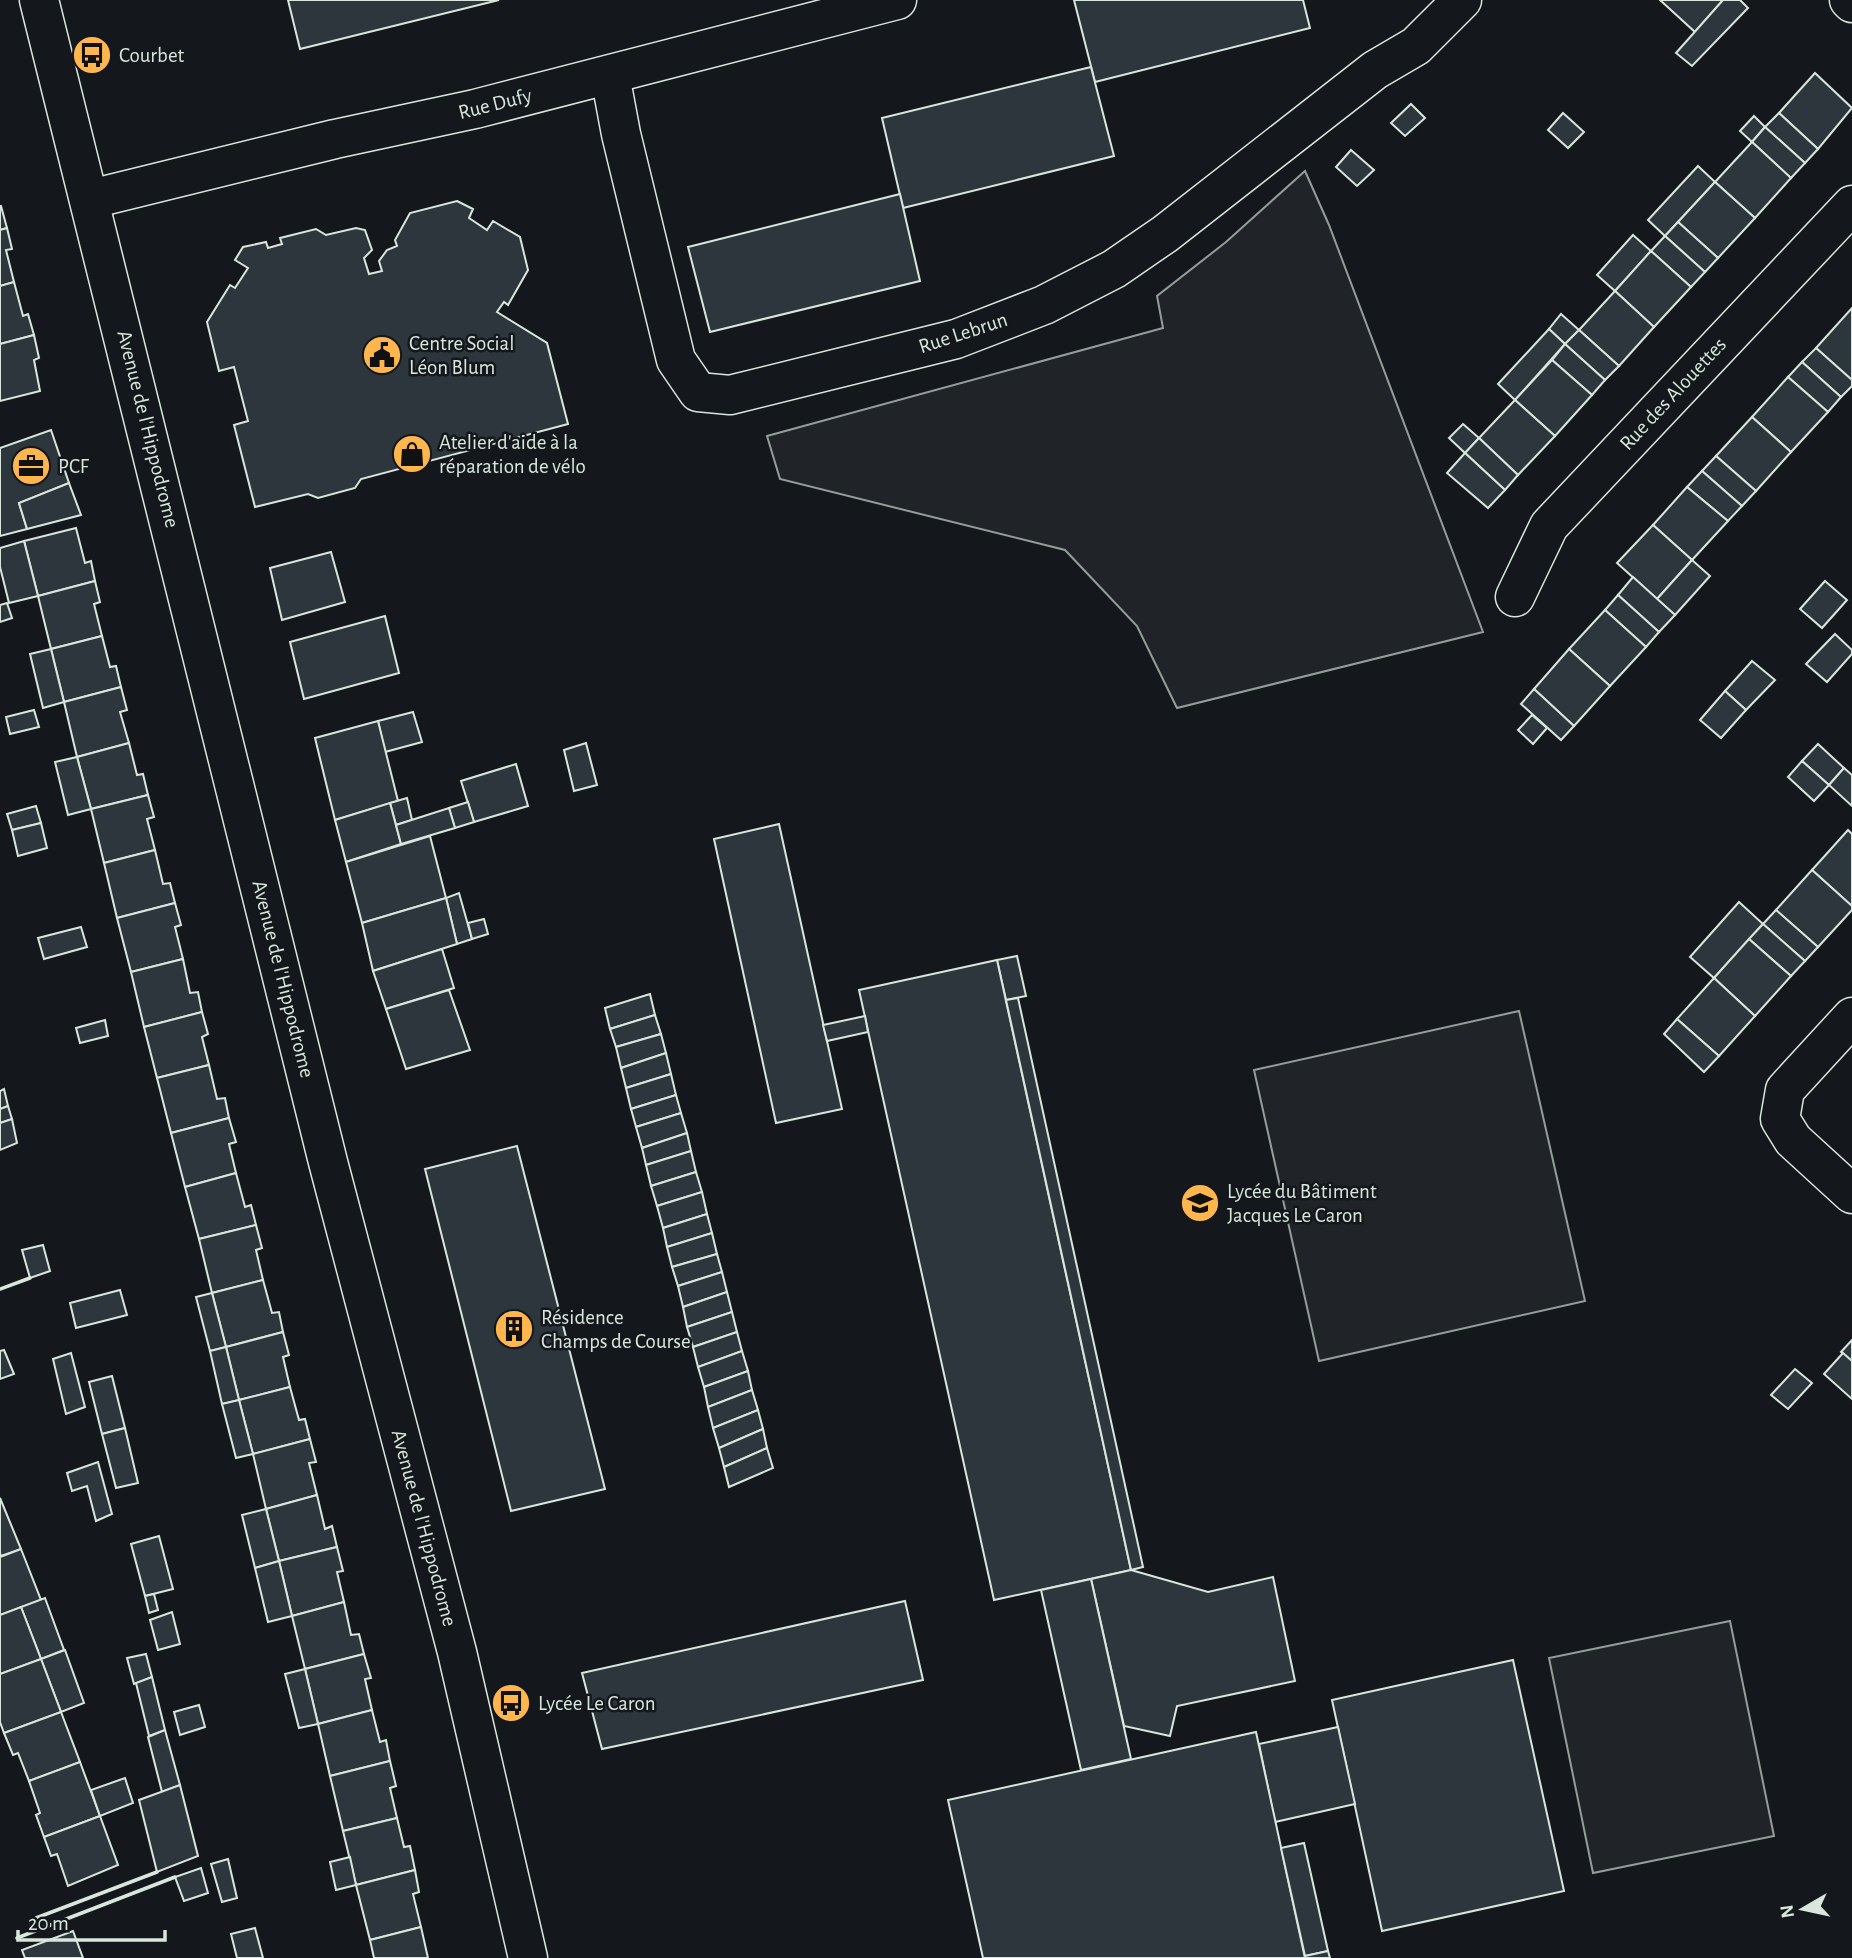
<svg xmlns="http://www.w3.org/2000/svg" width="1852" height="1958" font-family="'Alegreya Sans',sans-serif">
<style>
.green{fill:#202428;stroke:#939e99;stroke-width:2}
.building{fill:#2c363c;stroke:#d8e6dc;stroke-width:2}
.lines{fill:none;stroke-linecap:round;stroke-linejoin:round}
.street-casing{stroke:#d8e6dc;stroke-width:41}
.street{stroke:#14181c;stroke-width:38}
.wall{stroke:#d8e6dc;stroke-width:3.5}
.labels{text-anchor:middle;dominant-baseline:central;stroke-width:5;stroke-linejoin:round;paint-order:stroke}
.poi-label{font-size:21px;fill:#d8e6dc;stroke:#14181c;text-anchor:start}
.street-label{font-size:21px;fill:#d8e6dc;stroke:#14181c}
</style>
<rect width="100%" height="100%" fill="#14181c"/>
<g class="green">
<path d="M1305,171L1329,225L1483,632L1177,708L1137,626L1065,550L780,479L767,436L1163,328L1157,296L1226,242Z"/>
<path d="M1519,1011L1585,1301L1319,1361L1254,1070Z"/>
<path d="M1730,1621L1774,1836L1593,1873L1549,1658Z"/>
</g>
<g class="building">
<path d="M288,0H499L300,49Z"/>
<path d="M1074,0H1303L1310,28L1095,82Z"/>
<path d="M1660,0H1723L1695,32Z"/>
<path d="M1723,0H1740L1748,8L1692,66L1676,53Z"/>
<path d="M1091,67L1114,156L903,208L882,118Z"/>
<path d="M1815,73L1852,108L1818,149L1779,113Z"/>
<path d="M1411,104L1425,118L1405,136L1391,123Z"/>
<path d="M1563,113L1584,132L1568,148L1548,130Z"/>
<path d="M1779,113L1818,149L1805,163L1765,127Z"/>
<path d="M1754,116L1765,127L1752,142L1740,131Z"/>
<path d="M1765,127L1805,163L1791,178L1752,142Z"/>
<path d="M1752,142L1791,178L1755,218L1715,182Z"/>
<path d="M1351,150L1374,170L1357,186L1336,167Z"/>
<path d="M1698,166L1715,182L1665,236L1648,220Z"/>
<path d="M1715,182L1755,218L1718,258L1678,222Z"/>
<path d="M900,194L920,281L710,332L688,247Z"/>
<path d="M457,201L473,209L469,218L487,230L493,221L520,237L528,270L508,305L504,302L497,312L547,343L568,424L361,479L355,488L318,498L308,494L255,507L234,425L248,421L234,367L219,371L207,322L230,285L235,288L248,268L235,260L243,247L266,242L268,248L282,244L280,238L316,229L326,235L356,228L365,230L372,250L364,258L369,274L382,271L379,261L387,250L397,246L395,240L410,213Z"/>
<path d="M1,206L7,228L0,230V206Z"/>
<path d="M1678,222L1718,258L1705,272L1665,236Z"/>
<path d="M7,228L12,249L6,250L14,282L0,286V230Z"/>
<path d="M1633,235L1651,251L1615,291L1597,275Z"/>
<path d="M1665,236L1705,272L1691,287L1651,251Z"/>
<path d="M1651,251L1691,287L1654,327L1615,291Z"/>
<path d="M14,282L23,316L28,314L34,335L0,344V286Z"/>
<path d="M1615,291L1654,327L1619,366L1579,330Z"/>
<path d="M1852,308V380L1816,348Z"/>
<path d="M1561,314L1579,330L1565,344L1549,329Z"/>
<path d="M1549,329L1565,344L1515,400L1498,384Z"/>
<path d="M1579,330L1619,366L1605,380L1565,344Z"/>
<path d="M34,335L39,358L34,360L40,391L0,401V344Z"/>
<path d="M1565,344L1605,380L1592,395L1552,360Z"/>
<path d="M1816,348L1852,380V386L1841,397L1802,362Z"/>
<path d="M1552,360L1592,395L1555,436L1515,400Z"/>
<path d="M1802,362L1841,397L1828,412L1788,377Z"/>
<path d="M1788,377L1828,412L1791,452L1752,417Z"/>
<path d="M1515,400L1555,436L1518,475L1479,438Z"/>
<path d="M1752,417L1791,452L1756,491L1716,456Z"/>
<path d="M1463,424L1479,438L1465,453L1449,438Z"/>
<path d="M51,430L69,483L19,503L27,529L0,536V448Z"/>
<path d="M1479,438L1518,475L1505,490L1465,453Z"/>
<path d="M1465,453L1505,490L1488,508L1447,473Z"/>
<path d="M1716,456L1756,491L1742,506L1702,471Z"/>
<path d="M1702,471L1742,506L1728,521L1687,487Z"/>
<path d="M69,483L81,515L27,529L19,503Z"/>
<path d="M1687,487L1728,521L1692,560L1653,525Z"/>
<path d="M1653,525L1692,560L1657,599L1617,563Z"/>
<path d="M76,528L85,563L91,561L95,581L38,596L24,541Z"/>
<path d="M24,541L38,596L9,603L0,567V548Z"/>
<path d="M331,552L345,602L282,620L270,568Z"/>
<path d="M1692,560L1710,576L1675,615L1657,599Z"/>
<path d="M1633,577L1675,615L1659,632L1618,595Z"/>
<path d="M95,581L100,602L94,604L102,636L51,649L38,596Z"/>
<path d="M1825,581L1847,600L1822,628L1800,609Z"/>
<path d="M1618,595L1659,632L1646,647L1605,610Z"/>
<path d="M7,603L12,618L0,622V605Z"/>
<path d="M1605,610L1646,647L1610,686L1569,649Z"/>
<path d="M385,616L399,673L304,699L290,642Z"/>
<path d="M1835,634L1852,650V654L1827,682L1806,664Z"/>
<path d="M102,636L110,667L116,666L121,687L64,702L51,649Z"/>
<path d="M51,649L64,702L43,708L30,654Z"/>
<path d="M1569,649L1610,686L1574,726L1534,689Z"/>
<path d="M1752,661L1775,680L1746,710L1725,691Z"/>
<path d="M121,687L127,710L120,712L129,743L77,757L64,702Z"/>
<path d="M1534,689L1574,726L1561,740L1521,704Z"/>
<path d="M1725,691L1746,710L1721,738L1700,720Z"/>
<path d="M34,710L39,727L10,734L6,717Z"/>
<path d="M413,712L422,742L385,752L378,721Z"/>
<path d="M1532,715L1547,728L1533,744L1518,730Z"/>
<path d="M378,721L398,801L335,820L315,738Z"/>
<path d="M129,743L137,775L143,774L148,795L91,809L77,757Z"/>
<path d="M586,743L597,785L574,791L564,750Z"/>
<path d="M1818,744L1844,768L1829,785L1802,761Z"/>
<path d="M77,757L91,809L68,815L55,762Z"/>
<path d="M1802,761L1829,785L1814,801L1788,777Z"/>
<path d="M516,764L528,806L474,822L461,781Z"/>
<path d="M1844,768L1852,775V806L1829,785Z"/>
<path d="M148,795L154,817L147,819L155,850L104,863L91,809Z"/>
<path d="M407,798L412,820L396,825L390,803Z"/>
<path d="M468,802L474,822L455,828L449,808Z"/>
<path d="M390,803L401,844L346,862L335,820Z"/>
<path d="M36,806L41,823L12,830L7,814Z"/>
<path d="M449,808L455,828L401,844L396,825Z"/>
<path d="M41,823L47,848L18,856L12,830Z"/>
<path d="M779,824L842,1109L776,1123L714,839Z"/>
<path d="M1848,830L1852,834V906L1812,870Z"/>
<path d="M430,836L446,898L362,923L346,862Z"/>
<path d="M155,850L163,884L170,883L175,903L117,918L104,863Z"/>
<path d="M1812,870L1852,906V910L1818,947L1776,910Z"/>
<path d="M459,893L472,939L457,944L446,898Z"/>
<path d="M446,898L457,944L373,971L362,923Z"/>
<path d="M1739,902L1763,924L1714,978L1690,957Z"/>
<path d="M175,903L181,925L175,927L183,959L131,972L117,918Z"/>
<path d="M1776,910L1818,947L1805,961L1763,924Z"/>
<path d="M484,919L488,934L472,939L468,923Z"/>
<path d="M1763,924L1805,961L1791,976L1749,939Z"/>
<path d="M81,927L87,947L44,959L38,938Z"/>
<path d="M1749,939L1791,976L1755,1016L1714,978Z"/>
<path d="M442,949L454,988L386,1009L373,971Z"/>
<path d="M1017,956L1026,996L1006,1000L997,960Z"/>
<path d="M183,959L190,993L198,992L202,1012L144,1027L131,972Z"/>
<path d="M997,960L1131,1570L994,1600L859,990Z"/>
<path d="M1714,978L1755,1016L1719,1056L1677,1019Z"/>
<path d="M449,990L470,1050L406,1069L386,1009Z"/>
<path d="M650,994L655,1015L610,1029L605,1008Z"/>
<path d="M1018,998L1143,1567L1131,1570L1006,1000Z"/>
<path d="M202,1012L208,1034L202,1037L209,1065L157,1078L144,1027Z"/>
<path d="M655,1015L661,1034L616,1047L610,1029Z"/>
<path d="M865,1016L868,1032L827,1041L823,1025Z"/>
<path d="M1677,1019L1719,1056L1704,1072L1664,1034Z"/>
<path d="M105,1020L108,1036L80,1043L76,1028Z"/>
<path d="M661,1034L666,1053L621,1068L616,1047Z"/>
<path d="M666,1053L671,1074L626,1088L621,1068Z"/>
<path d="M209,1065L217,1099L225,1098L229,1118L171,1133L157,1078Z"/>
<path d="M671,1074L676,1095L631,1109L626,1088Z"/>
<path d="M4,1089L8,1106L0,1109V1091Z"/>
<path d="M676,1095L681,1113L636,1127L631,1109Z"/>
<path d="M8,1106L12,1119L0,1123V1109Z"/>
<path d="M681,1113L687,1133L642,1148L636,1127Z"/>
<path d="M229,1118L236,1142L229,1144L236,1173L185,1187L171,1133Z"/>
<path d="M12,1119L17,1143L0,1150V1123Z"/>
<path d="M687,1133L691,1151L646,1165L642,1148Z"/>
<path d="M517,1146L605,1489L511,1511L425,1169Z"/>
<path d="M691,1151L696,1172L651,1186L646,1165Z"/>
<path d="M696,1172L702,1192L657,1206L651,1186Z"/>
<path d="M236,1173L245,1207L251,1205L256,1225L199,1239L185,1187Z"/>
<path d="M702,1192L707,1214L663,1228L657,1206Z"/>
<path d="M707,1214L712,1233L667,1247L663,1228Z"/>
<path d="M256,1225L262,1248L256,1250L263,1280L212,1293L199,1239Z"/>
<path d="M712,1233L717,1254L672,1267L667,1247Z"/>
<path d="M43,1245L50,1271L30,1278L22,1250Z"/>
<path d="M717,1254L722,1272L678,1286L672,1267Z"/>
<path d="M722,1272L727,1292L683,1307L678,1286Z"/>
<path d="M263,1280L272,1313L279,1312L283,1332L226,1347L212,1293Z"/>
<path d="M120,1290L127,1315L76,1328L70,1303Z"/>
<path d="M727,1292L732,1312L687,1327L683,1307Z"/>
<path d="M212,1293L226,1347L210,1351L196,1297Z"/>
<path d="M732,1312L737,1332L693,1347L687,1327Z"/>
<path d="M283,1332L289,1355L283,1357L290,1387L239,1400L226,1347Z"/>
<path d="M737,1332L742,1351L698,1367L693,1347Z"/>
<path d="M1852,1340V1361L1841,1352Z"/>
<path d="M226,1347L239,1400L222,1404L210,1351Z"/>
<path d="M4,1350L14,1374L0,1379V1351Z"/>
<path d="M742,1351L748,1371L704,1387L698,1367Z"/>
<path d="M71,1353L85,1407L66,1414L53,1359Z"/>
<path d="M1843,1353L1852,1361V1399L1824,1374Z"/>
<path d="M1795,1369L1812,1383L1788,1409L1771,1395Z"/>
<path d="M748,1371L752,1390L708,1407L704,1387Z"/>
<path d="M112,1376L125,1428L102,1434L89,1382Z"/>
<path d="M290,1387L299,1420L305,1419L310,1439L253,1454L239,1400Z"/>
<path d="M752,1390L758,1410L713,1428L708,1407Z"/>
<path d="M239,1400L253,1454L236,1458L222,1404Z"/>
<path d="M758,1410L763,1429L719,1448L713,1428Z"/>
<path d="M125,1428L138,1483L116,1488L102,1434Z"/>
<path d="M763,1429L767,1448L724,1467L719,1448Z"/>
<path d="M310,1439L316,1462L309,1463L317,1495L266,1509L253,1454Z"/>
<path d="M767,1448L773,1468L729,1487L724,1467Z"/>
<path d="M98,1462L112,1514L96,1521L87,1486L72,1491L67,1473Z"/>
<path d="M317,1495L325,1529L332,1526L337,1547L279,1561L266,1509Z"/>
<path d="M0,1498L21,1549L1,1556L0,1553Z"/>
<path d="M266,1509L279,1561L255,1568L242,1515Z"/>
<path d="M159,1536L173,1589L145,1596L131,1544Z"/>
<path d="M337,1547L343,1571L337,1572L344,1602L292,1616L279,1561Z"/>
<path d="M21,1549L41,1600L0,1615V1557Z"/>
<path d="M279,1561L292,1616L268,1622L255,1568Z"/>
<path d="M1131,1570L1208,1592L1273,1577L1295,1681L1177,1706L1170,1736L1124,1726L1091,1579Z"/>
<path d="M1091,1579L1131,1759L1081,1770L1041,1590Z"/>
<path d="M154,1594L158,1610L149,1613L145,1596Z"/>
<path d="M45,1598L64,1650L41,1659L21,1607Z"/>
<path d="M905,1601L923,1680L602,1749L582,1673Z"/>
<path d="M344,1602L351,1635L359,1634L364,1654L305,1669L292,1616Z"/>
<path d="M21,1607L41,1659L0,1674V1615Z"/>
<path d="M172,1612L180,1644L158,1650L150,1620Z"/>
<path d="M65,1650L84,1703L61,1712L41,1659Z"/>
<path d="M146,1654L152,1677L134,1684L127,1658Z"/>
<path d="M364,1654L371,1678L365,1679L372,1710L318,1724L305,1669Z"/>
<path d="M41,1659L61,1712L4,1733L0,1722V1674Z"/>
<path d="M1513,1660L1564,1891L1382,1931L1332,1700Z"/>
<path d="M305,1669L318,1724L299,1728L285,1674Z"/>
<path d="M152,1677L165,1730L149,1736L136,1683Z"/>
<path d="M199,1705L205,1727L180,1735L174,1712Z"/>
<path d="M372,1710L380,1742L386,1740L390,1761L330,1776L318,1724Z"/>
<path d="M61,1712L80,1762L29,1781L18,1753L13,1755L4,1733Z"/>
<path d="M1338,1727L1355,1804L1275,1822L1259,1744Z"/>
<path d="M165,1730L180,1785L162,1792L148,1737Z"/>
<path d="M1256,1732L1305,1958H983L948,1800Z"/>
<path d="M390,1761L396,1786L390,1788L397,1818L343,1831L330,1776Z"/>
<path d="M80,1762L100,1816L44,1837L36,1815L40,1813L29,1781Z"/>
<path d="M125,1778L133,1803L100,1816L91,1790Z"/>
<path d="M180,1785L198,1856L157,1872L139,1800Z"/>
<path d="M100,1816L118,1865L68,1886L57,1854L51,1856L44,1837Z"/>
<path d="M397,1818L404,1847L410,1846L415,1870L356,1885L343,1831Z"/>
<path d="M1304,1843L1328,1951L1305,1956L1281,1848Z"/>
<path d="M350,1857L356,1885L336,1890L330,1862Z"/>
<path d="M228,1859L237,1898L222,1902L211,1864Z"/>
<path d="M201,1868L208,1893L184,1901L175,1877Z"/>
<path d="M415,1870L419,1892L413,1894L421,1927L370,1940L356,1885Z"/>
<path d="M421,1927L428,1958H374L370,1940Z"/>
<path d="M255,1928L263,1958H237L231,1934Z"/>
<path d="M73,1931L83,1958H25L22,1950Z"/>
<path d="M1328,1951L1330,1958H1305V1956Z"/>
</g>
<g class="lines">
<g class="street-casing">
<g id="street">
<path d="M39,0L328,1162L457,1652L528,1958"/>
<path d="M1849,0L1852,3"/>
<path d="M610,75L621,134L676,360L698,392L730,395L956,339L1044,305L1114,269L1165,234L1375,70L1416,46L1462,0"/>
<path d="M91,199L335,139L475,109L897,0"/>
<path d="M1515,597L1549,526L1852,205"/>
<path d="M1852,1017L1785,1090L1780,1119L1793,1140L1852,1194"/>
</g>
</g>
<use href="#street" class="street"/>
<g class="wall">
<path d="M0,1289L30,1278"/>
<path d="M36,1918L157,1872"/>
<path d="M17,1938L175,1877"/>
</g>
</g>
<defs>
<g id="bus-disc" transform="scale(2.0125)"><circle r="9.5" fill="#ffb74d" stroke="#14181c"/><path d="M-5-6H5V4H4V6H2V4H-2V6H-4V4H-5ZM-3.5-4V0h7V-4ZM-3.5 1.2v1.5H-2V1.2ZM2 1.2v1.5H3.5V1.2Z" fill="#111"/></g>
<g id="civic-disc" transform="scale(2.0125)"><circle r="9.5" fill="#ffb74d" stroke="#14181c"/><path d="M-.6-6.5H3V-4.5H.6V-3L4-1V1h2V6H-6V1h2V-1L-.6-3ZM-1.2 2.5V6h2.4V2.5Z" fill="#111"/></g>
<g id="shop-disc" transform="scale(2.0125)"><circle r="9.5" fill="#ffb74d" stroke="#14181c"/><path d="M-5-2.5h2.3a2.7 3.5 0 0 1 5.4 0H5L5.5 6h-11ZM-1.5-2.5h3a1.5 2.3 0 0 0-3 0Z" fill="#111"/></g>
<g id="office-disc" transform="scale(2.0125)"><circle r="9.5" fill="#ffb74d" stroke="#14181c"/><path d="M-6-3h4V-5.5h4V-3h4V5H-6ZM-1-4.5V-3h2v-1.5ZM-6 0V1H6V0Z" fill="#111"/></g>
<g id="school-disc" transform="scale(2.0125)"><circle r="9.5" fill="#ffb74d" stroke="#14181c"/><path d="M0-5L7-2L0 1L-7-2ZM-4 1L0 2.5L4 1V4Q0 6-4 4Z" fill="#111"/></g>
<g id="building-disc" transform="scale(2.0125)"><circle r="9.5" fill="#ffb74d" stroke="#14181c"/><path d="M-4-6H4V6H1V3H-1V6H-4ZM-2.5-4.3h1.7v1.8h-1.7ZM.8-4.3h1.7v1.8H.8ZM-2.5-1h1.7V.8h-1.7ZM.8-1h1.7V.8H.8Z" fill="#111"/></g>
</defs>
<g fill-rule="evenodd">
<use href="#bus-disc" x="92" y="55"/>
<use href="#civic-disc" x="382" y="355"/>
<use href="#shop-disc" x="412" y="454"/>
<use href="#office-disc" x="31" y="466"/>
<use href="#school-disc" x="1200" y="1203"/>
<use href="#building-disc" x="514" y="1329"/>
<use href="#bus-disc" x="511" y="1703"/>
</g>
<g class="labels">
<g class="poi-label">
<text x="119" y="55">Courbet</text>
<text x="409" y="343">Centre Social<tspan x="409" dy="24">Léon Blum</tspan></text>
<text x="439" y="442">Atelier d'aide à la<tspan x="439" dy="24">réparation de vélo</tspan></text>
<text x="58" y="466">PCF</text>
<text x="1227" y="1191">Lycée du Bâtiment<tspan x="1227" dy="24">Jacques Le Caron</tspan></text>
<text x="541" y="1317">Résidence<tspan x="541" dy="24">Champs de Course</tspan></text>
<text x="538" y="1703">Lycée Le Caron</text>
</g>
<g class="street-label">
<text transform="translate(495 104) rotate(-14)">Rue Dufy</text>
<text transform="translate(963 333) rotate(-18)">Rue Lebrun</text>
<text transform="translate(1673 394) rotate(-47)">Rue des Alouettes</text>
<text transform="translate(148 429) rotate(76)">Avenue de l'Hippodrome</text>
<text transform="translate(283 979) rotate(76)">Avenue de l'Hippodrome</text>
<text transform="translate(424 1528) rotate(75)">Avenue de l'Hippodrome</text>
</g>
</g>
<g transform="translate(1803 1909) rotate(261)" stroke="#14181c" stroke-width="5" paint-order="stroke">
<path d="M0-5L12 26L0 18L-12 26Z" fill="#d8e6dc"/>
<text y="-10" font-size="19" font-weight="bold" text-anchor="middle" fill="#d8e6dc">N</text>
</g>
<path d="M18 1930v10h147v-10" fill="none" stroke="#d8e6dc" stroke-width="3.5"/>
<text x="28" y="1930" font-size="21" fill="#d8e6dc" stroke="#14181c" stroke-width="5" paint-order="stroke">20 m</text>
</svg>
